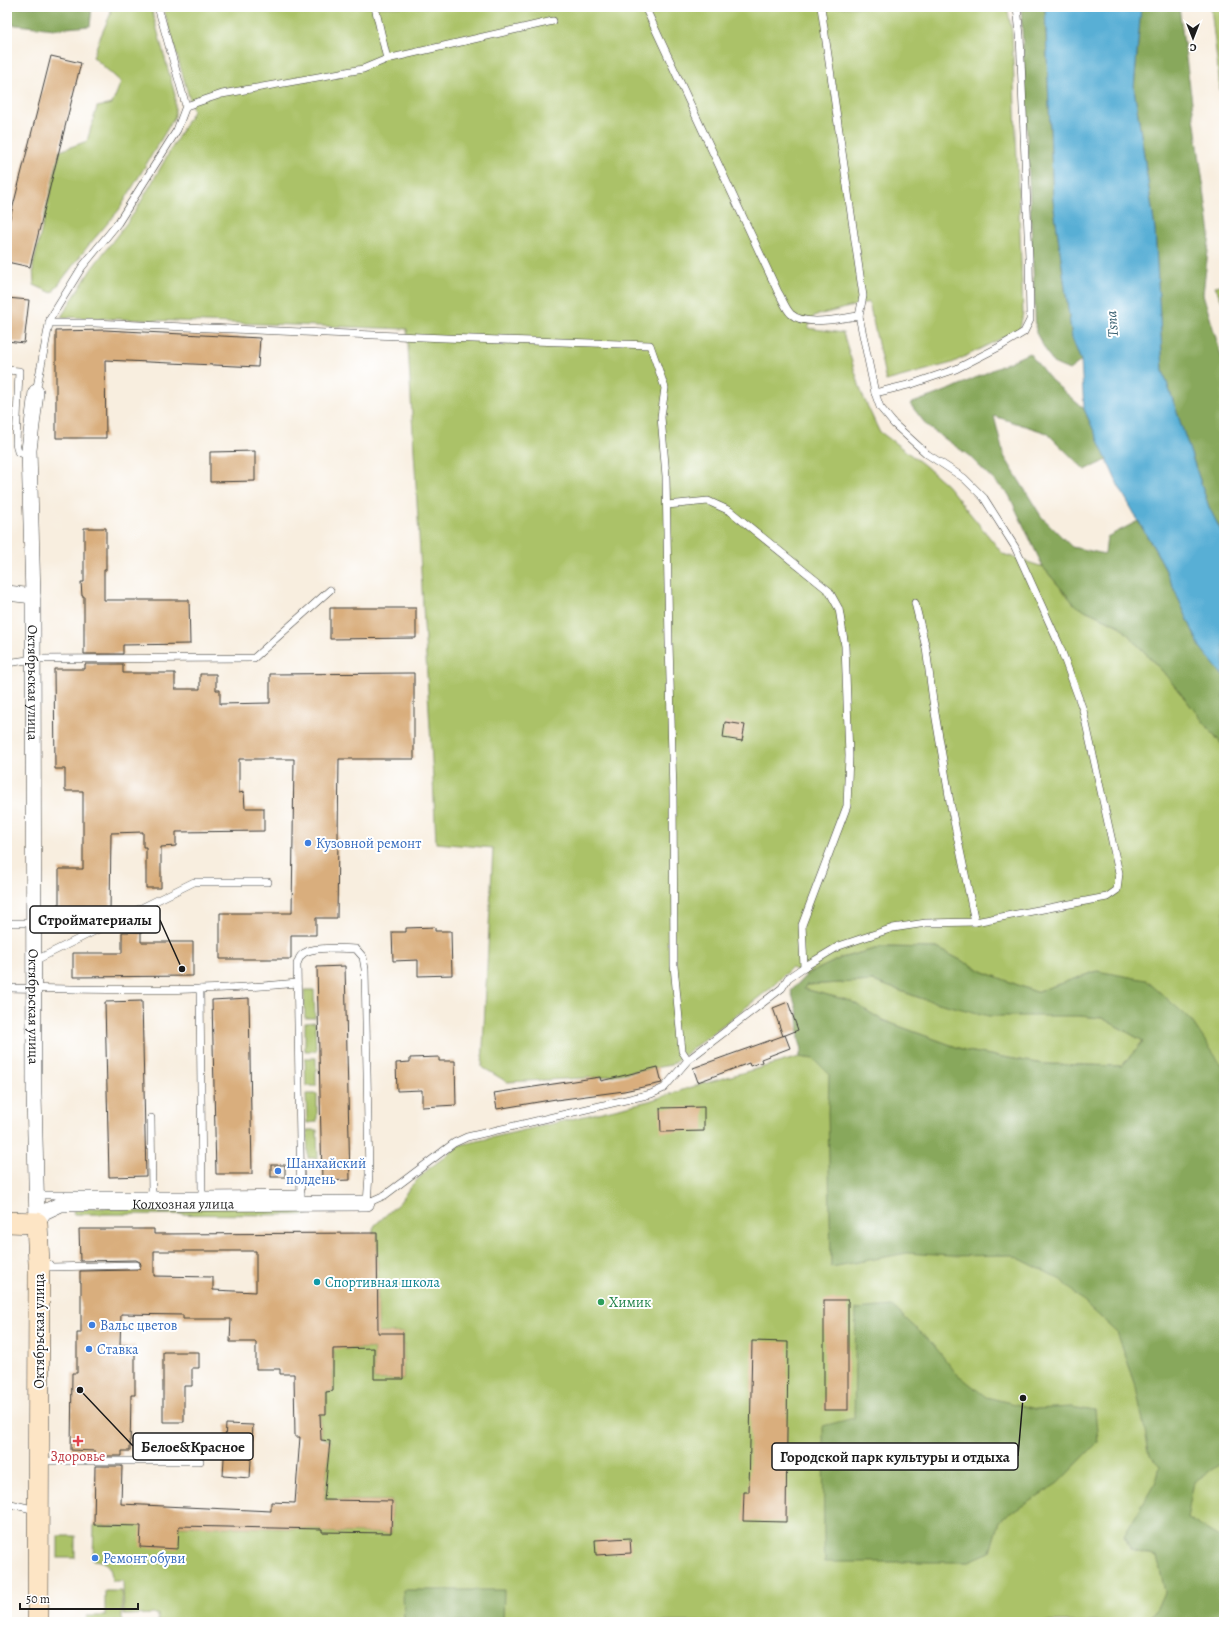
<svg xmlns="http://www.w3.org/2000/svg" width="1231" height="1629" font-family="Alegreya,serif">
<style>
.green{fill:#abc267;stroke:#646f42}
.forest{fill:#88a85c;stroke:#52623c;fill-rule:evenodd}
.water{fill:#58afd5;stroke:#3a6678}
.building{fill:#d9ae7d;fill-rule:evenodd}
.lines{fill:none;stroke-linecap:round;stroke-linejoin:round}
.lane-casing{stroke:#3d3c39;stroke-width:8}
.street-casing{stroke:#3d3c39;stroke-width:16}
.secondary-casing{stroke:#3d3c39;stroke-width:22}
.lane{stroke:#fff;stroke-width:7}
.street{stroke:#fff;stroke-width:15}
.secondary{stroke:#fde5c5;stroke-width:21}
.shop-dot{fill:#3f7fe0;stroke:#fff;stroke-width:1.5}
.culture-dot{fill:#0f9aa8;stroke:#fff;stroke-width:1.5}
.leisure-dot{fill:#2e9e5b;stroke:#fff;stroke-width:1.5}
.health-dot{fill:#e0444e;stroke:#fff;stroke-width:1.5}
.labels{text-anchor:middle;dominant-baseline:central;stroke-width:4;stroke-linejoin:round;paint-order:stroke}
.street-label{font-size:14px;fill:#1c1c1c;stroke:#fff}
.shop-label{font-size:14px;fill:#366cbe;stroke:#fff;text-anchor:start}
.culture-label{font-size:14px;fill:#0d838f;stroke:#fff;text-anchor:start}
.leisure-label{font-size:14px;fill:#27864d;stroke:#fff;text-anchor:start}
.health-label{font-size:14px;fill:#be3a42;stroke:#fff}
.water-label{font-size:15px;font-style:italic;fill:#375e6f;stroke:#fff}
.leader{fill:none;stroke:#1c1c1c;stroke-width:1.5}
.callout-dot{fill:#1c1c1c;stroke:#fff;stroke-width:1.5}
.callout{fill:#fff;stroke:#1c1c1c;stroke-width:1.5}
.callout-label{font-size:15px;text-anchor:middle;font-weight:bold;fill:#1c1c1c}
</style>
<rect width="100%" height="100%" fill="#fff"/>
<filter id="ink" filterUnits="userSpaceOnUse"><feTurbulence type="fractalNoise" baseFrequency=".025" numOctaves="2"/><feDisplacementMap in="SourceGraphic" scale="8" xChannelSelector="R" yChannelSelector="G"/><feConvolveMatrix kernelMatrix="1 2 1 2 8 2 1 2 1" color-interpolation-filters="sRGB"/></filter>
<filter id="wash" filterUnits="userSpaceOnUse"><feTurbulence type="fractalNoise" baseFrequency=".012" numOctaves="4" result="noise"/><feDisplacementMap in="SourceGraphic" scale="16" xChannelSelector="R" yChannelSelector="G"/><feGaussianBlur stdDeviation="0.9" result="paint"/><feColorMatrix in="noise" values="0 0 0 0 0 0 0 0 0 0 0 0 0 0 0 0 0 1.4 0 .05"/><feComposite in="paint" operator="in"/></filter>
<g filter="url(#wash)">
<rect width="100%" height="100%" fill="#f8eedf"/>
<g class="green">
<path d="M109,7H151L175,95V116L119,210L88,246L52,293L34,285L33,266L60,151L87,141L97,107L112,104L121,82L93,57L99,40L111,13Z"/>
<path d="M163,7H1007L1012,31L1023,313L1020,329L952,363L886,381L869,302L814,316L808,328L843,333L862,394L879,431L923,464L947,485L1003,554L1043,567L1076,606L1120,626L1164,673L1224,747V1070L1097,971L1036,992L984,972L937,948L882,947L841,958L806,975L791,968L771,988L671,1065L603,1077L507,1082L482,1067L493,848L436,843L433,779L407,329L61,317L92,268L135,212L193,111Z"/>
<path d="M1211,7H1224V125Z"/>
<path d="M1224,284V306L1215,286Z"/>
<path d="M873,981L923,999L1102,1018L1143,1041L1122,1066L1044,1064L967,1051L882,1020L851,1001L804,989L806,985Z"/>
<path d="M304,990H314L315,1018H305Z"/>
<path d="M315,1022L316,1051H305V1023Z"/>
<path d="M799,1057L814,1059L829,1073L1224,1241V1622H158V1614L124,1615L123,1581H112C112,1567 107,1561 93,1560L94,1525L121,1526L141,1524L179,1526L322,1529V1532L391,1533L392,1501L324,1500L330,1441L321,1437L320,1414L326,1413V1392L333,1391V1333L345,1349L374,1348V1379H403V1333H378L377,1233H373V1229L375,1225L400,1202L410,1187L426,1171L460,1145L649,1101L695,1086Z"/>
<path d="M305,1058H316V1086H306Z"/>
<path d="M306,1094H317V1122L307,1123Z"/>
<path d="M307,1130H317L318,1158H308Z"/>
<path d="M309,1207L308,1215L73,1214L74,1208Z"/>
<rect x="58" y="1536" width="17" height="22"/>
<path d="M105,1591H122V1622H87V1616H105Z"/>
</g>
<g class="forest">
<path d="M7,7H92L90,26L55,29L7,24Z"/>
<path d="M1021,7H1045L1053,200L1072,338L1081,361L1069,370L1053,363L1036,333Z"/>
<path d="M1141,7H1179L1210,234L1203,294L1224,365V537L1209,507L1163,371L1155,229L1134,88Z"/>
<path d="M1029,353L1051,380L1084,409L1107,460L1085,470L1047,433L994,416L1004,456L1041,516L1072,547L1105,554L1107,537L1138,521L1162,562L1200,647L1224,677V747L1164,673L1120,626L1076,606L1043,567L1009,495L968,455L928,427L910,404L951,389Z"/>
<path d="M882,947L937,948L984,972L1036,992L1097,971L1146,980L1191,1020L1224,1069V1460L1223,1462L1194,1482L1187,1518L1224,1540V1622H1146L1158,1608L1165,1592L1157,1557L1131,1550L1124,1536L1156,1481L1160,1466L1150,1456L1135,1383L1117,1332L1076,1295L1062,1280L1012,1255L950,1256L907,1253L831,1267L828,1113L829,1074L814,1059L799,1057L802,1049L799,1040L798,1014L791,991L806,975L841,958ZM873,981L923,999L989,1016H1080L1102,1018L1143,1041L1122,1066L1044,1064L967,1051L882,1020L851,1001L804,989L806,985Z"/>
<path d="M892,1306L932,1343L956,1373L986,1397L1036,1409L1071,1407L1095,1411L1098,1442L1058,1483L999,1521L990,1552L967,1562H825L824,1541L823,1426L854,1418L856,1309Z"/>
<path d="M403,1590H504L503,1622H404Z"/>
</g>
<path class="water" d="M1045,7H1141L1134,88L1155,229L1163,371L1209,507L1224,537V677L1200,647L1162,562L1118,485L1084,409L1081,361L1072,338L1053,200Z"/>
<g id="blocks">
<g class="building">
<path d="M51,56L81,63L30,267L7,262V230Z"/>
<path d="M7,298L29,300L24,343L7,341Z"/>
<path d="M105,330L260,338L258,367L105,360L106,438H56V331Z"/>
<path d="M255,451V481L210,482V452Z"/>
<path d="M84,528H106V570H104V600H189L190,644L123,645V654H84V596H82L81,582H84Z"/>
<path d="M330,608H416V638L330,639Z"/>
<path d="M85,664H123V673H175V689H200V674H216V690H220V704L270,703V674L414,673V759H339L337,918H316V935H291V959H220V913H292L294,759H239V793L244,792L245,808H264V831L176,832V846L161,847V888H146V847H143V832L111,833L110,912H83V925L59,924V869H83V791H65V769H55L54,669H85Z"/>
<path d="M725,722L745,725L742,741L723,738Z"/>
<path d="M435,927V931H451L452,975L418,976V960L393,961L392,932H406V928Z"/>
<path d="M122,932H141V942H193V976L73,977V953H122Z"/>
<path d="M345,966L350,1180L322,1181L317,967Z"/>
<path d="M249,998L252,1174H216L212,1000Z"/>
<path d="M142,1001L146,1176L109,1177L105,1002Z"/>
<path d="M788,1002L798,1030L783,1036L773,1008Z"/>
<path d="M785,1035L790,1048L761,1059L762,1062L750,1066L749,1063L698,1082L693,1068Z"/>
<path d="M439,1057V1061H455L456,1105L422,1107V1090L397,1091L396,1063L410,1062V1058Z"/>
<path d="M658,1067L662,1083L624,1091L556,1100V1099L497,1109L494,1093L600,1077L601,1081Z"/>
<path d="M704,1107V1131L661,1132L660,1108Z"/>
<rect x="271" y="1165" width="14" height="12"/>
<path d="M79,1229H154V1234L377,1233L378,1333H403V1379H374V1348L333,1349V1391L326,1392V1414H320L321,1440L330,1441L324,1500L392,1501L391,1533L322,1532V1529L179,1526L178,1549L140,1547L141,1526L94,1525L95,1466H122L121,1504L271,1511V1502L295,1503L300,1437H295L294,1374H280V1369H256V1342H230L231,1319H183V1315L121,1314L120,1345H135V1395H131L130,1451H122V1456H95V1451L71,1450L72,1373H77V1333H81V1282H80V1271L136,1270L139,1269L141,1265L140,1262L136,1260L80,1261ZM154,1251H256V1292L213,1290V1277L154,1276Z"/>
<rect x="824" y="1300" width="24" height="110"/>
<path d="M752,1341L788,1342L786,1522L743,1521L744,1492H749Z"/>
<path d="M163,1352H199V1368H192V1386H184V1422H163Z"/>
<path d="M226,1424L253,1425L250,1478L223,1476Z"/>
<path d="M630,1538L631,1553L596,1555L595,1540Z"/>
</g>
</g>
</g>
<g filter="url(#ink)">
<use href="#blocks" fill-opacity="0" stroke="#3d3c39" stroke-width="1"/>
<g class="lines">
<g class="lane-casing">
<g id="lane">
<path d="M375,7L387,59"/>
<path d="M645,7L778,292C782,298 785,308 791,314C805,327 841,318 859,316L875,393"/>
<path d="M821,7L863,296L859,316"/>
<path d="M186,106L222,94L363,69L387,59L553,21"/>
<path d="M49,323H93L445,338L650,345L665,388L661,417L666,476L669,642L673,794L674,966L682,1051L688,1060"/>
<path d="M7,370L19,371L16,443L18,452L29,456"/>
<path d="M36,392L50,319L82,267L118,223L177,130L186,106L158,7"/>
<path d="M667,505L708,501L730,511L829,591L839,609L845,646L849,756L847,806L802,925L804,967"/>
<path d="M915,603L926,648L933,701L950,802L975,922"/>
<path d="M7,663L34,659L254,658L330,590"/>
<path d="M7,923H34"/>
<path d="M34,961L194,882H268"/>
<path d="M7,988C103,989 201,993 297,983"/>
<path d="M151,1118L152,1194"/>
<path d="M36,1195H202L200,989"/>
<path d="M202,1195L301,1194"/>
<path d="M301,1204L297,964C299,959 300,954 306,952C315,947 345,948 356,949L363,957L365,969L369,1175L367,1203L385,1195L454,1143L467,1137L651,1094L664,1088L688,1060L782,988L788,978L804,967L839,946L893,928L926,923L975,922L1107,897L1117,890L1119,873L1083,710L1059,644L1015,547L984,498L964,478L927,454L894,424L880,407L875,393L912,384L956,369L999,347L1024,332L1030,320L1029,258L1020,35L1017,7"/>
<path d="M41,1264H49L51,1267L136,1265"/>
<path d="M40,1461H200"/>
<path d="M7,1503L36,1510"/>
</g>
</g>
<g class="street-casing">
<g id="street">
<path id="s1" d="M36,392L29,450L33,596L34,1094L37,1223"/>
<path d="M7,593L33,596"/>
<path id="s2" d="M37,1223L44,1212L61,1204L367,1203"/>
</g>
</g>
<g class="secondary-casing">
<path id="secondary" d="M7,1222L37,1223L39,1264L38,1622"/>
</g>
<use href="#lane" class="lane"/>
<use href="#street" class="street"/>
<use href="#secondary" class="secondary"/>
</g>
</g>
<g class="shop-dot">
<circle cx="308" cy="843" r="4"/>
<circle cx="278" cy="1171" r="4"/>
<circle cx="92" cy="1325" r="4"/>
<circle cx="89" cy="1349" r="4"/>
<circle cx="95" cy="1558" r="4"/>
</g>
<circle class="culture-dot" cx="317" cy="1282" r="4"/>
<circle class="leisure-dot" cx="601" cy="1302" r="4"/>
<path class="health-dot" d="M76 1435h4v4h4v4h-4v4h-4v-4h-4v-4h4z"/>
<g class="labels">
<g class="street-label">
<text stroke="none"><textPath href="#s1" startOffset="291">Октябрьская улица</textPath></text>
<text stroke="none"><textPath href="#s1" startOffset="615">Октябрьская улица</textPath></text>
<text stroke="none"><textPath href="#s2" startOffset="154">Колхозная улица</textPath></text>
<text transform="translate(39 1331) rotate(-90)">Октябрьская улица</text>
</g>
<g class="shop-label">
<text x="316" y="843">Кузовной ремонт</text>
<text x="286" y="1163">Шанхайский<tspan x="286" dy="16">полдень</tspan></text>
<text x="100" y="1325">Вальс цветов</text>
<text x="97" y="1349">Ставка</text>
<text x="103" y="1558">Ремонт обуви</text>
</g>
<g class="culture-label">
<text x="325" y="1282">Спортивная школа</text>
</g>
<g class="leisure-label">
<text x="609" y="1302">Химик</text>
</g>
<g class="health-label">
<text x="78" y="1456">Здоровье</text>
</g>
<g class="water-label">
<text transform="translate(1112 324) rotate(-94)">Tsna</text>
</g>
</g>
<path class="leader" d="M182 969L160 920M80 1390L133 1446M1023 1398L1018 1456"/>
<g class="callout-dot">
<circle cx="182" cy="969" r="4"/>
<circle cx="80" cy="1390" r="4"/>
<circle cx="1023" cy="1398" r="4"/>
</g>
<g class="callout">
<rect x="30" y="906" width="130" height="27" rx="4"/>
<rect x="133" y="1433" width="120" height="27" rx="4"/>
<rect x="772" y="1443" width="246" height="27" rx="4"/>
</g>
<g class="callout-label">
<text x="95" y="925">Стройматериалы</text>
<text x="193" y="1452">Белое&amp;Красное</text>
<text x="895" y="1462">Городской парк культуры и отдыха</text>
</g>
<rect width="1231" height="1629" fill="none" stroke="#fff" stroke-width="24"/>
<g transform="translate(1193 38) rotate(180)" stroke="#ffffff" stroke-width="3" paint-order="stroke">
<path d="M0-3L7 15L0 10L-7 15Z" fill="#1c1c1c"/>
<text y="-6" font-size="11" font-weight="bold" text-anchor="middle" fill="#1c1c1c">С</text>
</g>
<path d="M20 1603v6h118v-6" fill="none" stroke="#1c1c1c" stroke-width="2"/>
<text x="26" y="1603" font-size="12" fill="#1c1c1c" stroke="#ffffff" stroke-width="3" paint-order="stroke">50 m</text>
</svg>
